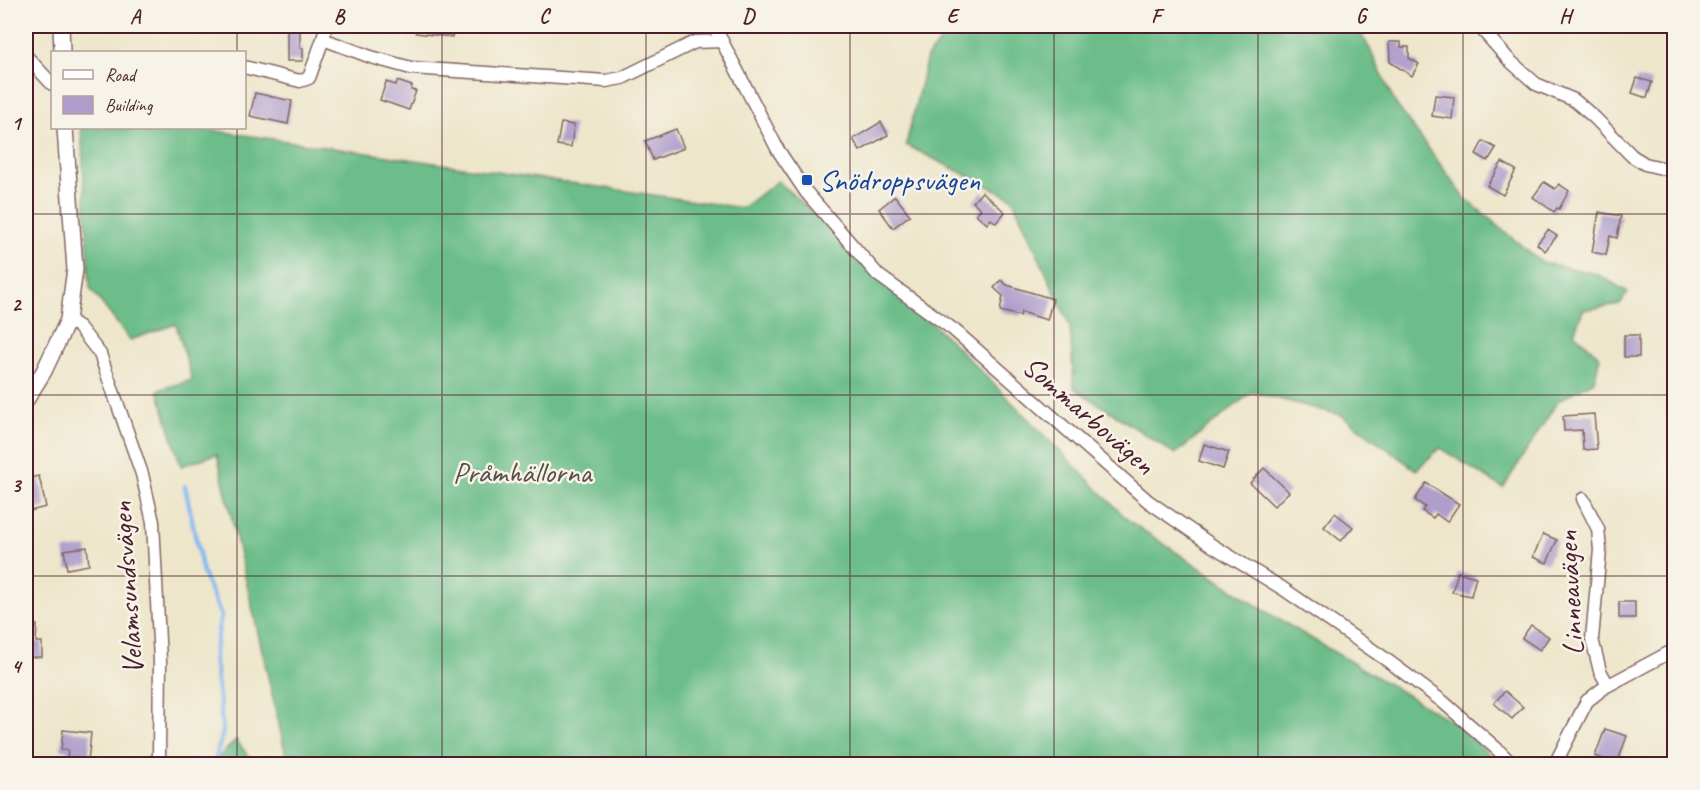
<svg xmlns="http://www.w3.org/2000/svg" width="1700" height="790" font-family="Caveat,sans-serif">
<style>
.forest{fill:#6cbd89;stroke:#5b6e5a;stroke-width:1.5}
.lines{fill:none;stroke-linecap:round;stroke-linejoin:round}
.stream{stroke:#81b8f1;stroke-width:4.5}
.building{fill:#af9ecb}
.minor-casing{stroke:#836563;stroke-width:15}
.tertiary-casing{stroke:#836563;stroke-width:18}
.minor{stroke:#fff;stroke-width:12}
.tertiary{stroke:#fff;stroke-width:15}
.grid{fill:none;stroke:#4a1f2b;stroke-width:1.5;stroke-opacity:0.55}
.transit-dot{fill:#1a4fb4;stroke:#f7f3e8;stroke-width:2}
.labels{text-anchor:middle;dominant-baseline:central;stroke-width:5;stroke-linejoin:round;paint-order:stroke}
.transit-label{font-size:30px;fill:#164399;stroke:#f7f3e8;text-anchor:start}
.street-label{font-size:30px;fill:#4a1f2b;stroke:#f7f3e8}
.park-label{font-size:30px;fill:#594f49;stroke:#f7f3e8}
.neatline{fill:none;stroke:#4a1f2b;stroke-width:2}
.grid-label{font-size:20px;text-anchor:middle;font-weight:bold;fill:#4a1f2b}
</style>
<rect width="100%" height="100%" fill="#f7f3e8"/>
<filter id="ink" filterUnits="userSpaceOnUse"><feTurbulence type="fractalNoise" baseFrequency=".0167" numOctaves="2"/><feDisplacementMap in="SourceGraphic" scale="12" xChannelSelector="R" yChannelSelector="G"/><feConvolveMatrix kernelMatrix="1 2 1 2 8 2 1 2 1" color-interpolation-filters="sRGB"/></filter>
<filter id="wash" filterUnits="userSpaceOnUse"><feTurbulence type="fractalNoise" baseFrequency=".008" numOctaves="4" result="noise"/><feDisplacementMap in="SourceGraphic" scale="24" xChannelSelector="R" yChannelSelector="G"/><feGaussianBlur stdDeviation="1.35" result="paint"/><feColorMatrix in="noise" values="0 0 0 0 0 0 0 0 0 0 0 0 0 0 0 0 0 1.4 0 .05"/><feComposite in="paint" operator="in"/></filter>
<g filter="url(#wash)">
<rect width="100%" height="100%" fill="#ede6ca"/>
<g class="forest">
<path d="M953,26H1356L1369,47L1395,103L1465,198L1541,262L1597,274L1628,292L1620,304L1583,310L1574,333L1600,357L1594,381L1558,401L1503,488L1440,448L1416,470L1341,415L1252,392L1175,454L1074,388L1070,326L1012,198L906,145L927,57Z"/>
<path d="M81,128H197L742,208L778,181L956,346L1129,521L1268,613L1458,725L1499,764H288L217,454L181,466L158,390L192,380L176,324L130,340L90,288Z"/>
<path d="M236,740L250,758V764H218L220,756Z"/>
</g>
<g class="lines">
<path class="stream" d="M185,486L203,573L221,616L214,655L223,732L214,764"/>
</g>
<g id="blocks">
<g class="building">
<path d="M287,26H300V48H303V61H287Z"/>
<path d="M416,26H454L452,37L416,33Z"/>
<path d="M1389,42H1401V47H1409V58L1419,64L1412,76L1390,62Z"/>
<path d="M1637,78L1652,82L1647,98L1632,93Z"/>
<path d="M397,81L412,86L411,90L416,91L409,110L380,100L386,82L396,85Z"/>
<path d="M255,93L292,101L288,124L250,116Z"/>
<path d="M1435,95L1454,97L1452,119L1432,116Z"/>
<path d="M881,122L888,135L860,151L853,139Z"/>
<path d="M561,123L574,125L571,147L557,145Z"/>
<path d="M676,129L684,148L653,160L645,141Z"/>
<path d="M1483,141L1496,148L1488,161L1476,154Z"/>
<path d="M1502,162L1516,170L1503,195L1487,186Z"/>
<path d="M1544,182L1555,189L1559,184L1569,191L1559,209L1557,208L1554,212L1533,197Z"/>
<path d="M982,192L1005,212L996,223L991,219L987,224L976,214L981,209L973,202Z"/>
<path d="M895,196L910,215L893,228L879,209Z"/>
<path d="M1599,212L1621,216L1617,238L1610,236L1606,255L1592,252Z"/>
<path d="M1548,230L1557,236L1545,251L1537,244Z"/>
<path d="M1001,280L1007,285L1053,299L1047,320L1021,312L1020,316L1000,311L1003,296L994,288Z"/>
<rect x="1624" y="335" width="15" height="22"/>
<path d="M1594,414L1597,449L1583,450L1582,430L1564,431L1563,416Z"/>
<path d="M1204,444L1229,452L1223,469L1199,461Z"/>
<path d="M1264,468L1289,492L1274,506L1250,483Z"/>
<path d="M39,476L46,507L26,512V479Z"/>
<path d="M1426,483L1459,504L1447,522L1436,514L1433,518L1422,511L1425,507L1415,500Z"/>
<path d="M1335,513L1353,527L1341,541L1324,527Z"/>
<path d="M1543,534L1557,540L1547,563L1533,557Z"/>
<path d="M87,547L89,565L67,569L64,550Z"/>
<path d="M1458,572L1476,577L1471,596L1452,592Z"/>
<rect x="1619" y="602" width="16" height="16"/>
<path d="M26,625H37L36,642H42V657H26Z"/>
<path d="M1531,625L1549,637L1540,650L1522,638Z"/>
<path d="M1505,691L1523,707L1512,719L1494,703Z"/>
<path d="M1605,729L1627,736L1617,764L1595,756Z"/>
<path d="M63,730L91,733L88,762L67,760L68,750H61Z"/>
</g>
</g>
</g>
<g filter="url(#ink)">
<use href="#blocks" fill-opacity="0" stroke="#836563" stroke-width="1.5"/>
<g class="lines">
<g class="minor-casing">
<g id="minor">
<path d="M326,26L323,39L371,57L411,68L606,81L622,78L695,42L722,41"/>
<path d="M714,26L778,150L806,192L878,275L954,330L1148,501L1213,546L1282,588L1384,658L1442,701L1498,750L1512,764"/>
<path d="M1479,26L1509,60L1536,84L1574,100L1595,118L1632,156L1645,164L1674,171"/>
<path d="M26,56L52,84"/>
<path d="M244,67L300,81L309,78L323,39"/>
<path d="M68,320L79,327L100,354L142,474L153,522L160,661L159,754L157,764"/>
<path d="M1583,499L1598,529L1600,550L1592,639L1600,671L1608,685"/>
<path d="M1555,764L1587,701L1605,687L1674,650"/>
</g>
</g>
<g class="tertiary-casing">
<g id="tertiary">
<path d="M61,26L62,52"/>
<path d="M26,400L44,371L68,320L75,269L65,128"/>
</g>
</g>
<use href="#minor" class="minor"/>
<use href="#tertiary" class="tertiary"/>
</g>
</g>
<path class="grid" d="M237,26V52M442,26V764M646,26V764M850,26V764M1054,26V764M1258,26V764M1463,26V764M237,128V764M26,214H1674M26,395H1674M26,576H1674"/>
<rect class="transit-dot" x="801" y="174" width="12" height="12" rx="3"/>
<g class="labels">
<g class="transit-label">
<text x="819" y="180">Snödroppsvägen</text>
</g>
<g class="street-label">
<text transform="translate(1089 415) rotate(41)">Sommarbovägen</text>
<text transform="translate(127 588) rotate(-94)">Velamsundsvägen</text>
<text transform="translate(1570 593) rotate(-93)">Linneavägen</text>
</g>
<g class="park-label">
<text x="522" y="472">Pråmhällorna</text>
</g>
</g>
<rect width="1700" height="790" fill="none" stroke="#f7f3e8" stroke-width="66"/>
<rect x="51" y="51" width="195" height="78" fill="#f7f3e8" stroke="#b29e9c" stroke-width="1.5"/>
<rect x="63" y="70" width="30" height="9" fill="#ffffff" stroke="#b29e9c" stroke-width="1.5"/>
<text x="105" y="81" font-size="18" fill="#4a1f2b">Road</text>
<rect x="63" y="96" width="30" height="18" fill="#af9ecb" stroke="#b29e9c" stroke-width="1.5"/>
<text x="105" y="111" font-size="18" fill="#4a1f2b">Building</text>
<rect x="33" y="33" width="1634" height="724" class="neatline"/>
<g class="grid-label">
<text x="135" y="23">A</text>
<text x="339" y="23">B</text>
<text x="544" y="23">C</text>
<text x="748" y="23">D</text>
<text x="952" y="23">E</text>
<text x="1156" y="23">F</text>
<text x="1361" y="23">G</text>
<text x="1565" y="23">H</text>
<text x="16" y="130">1</text>
<text x="16" y="311">2</text>
<text x="16" y="492">3</text>
<text x="16" y="673">4</text>
</g>
</svg>
